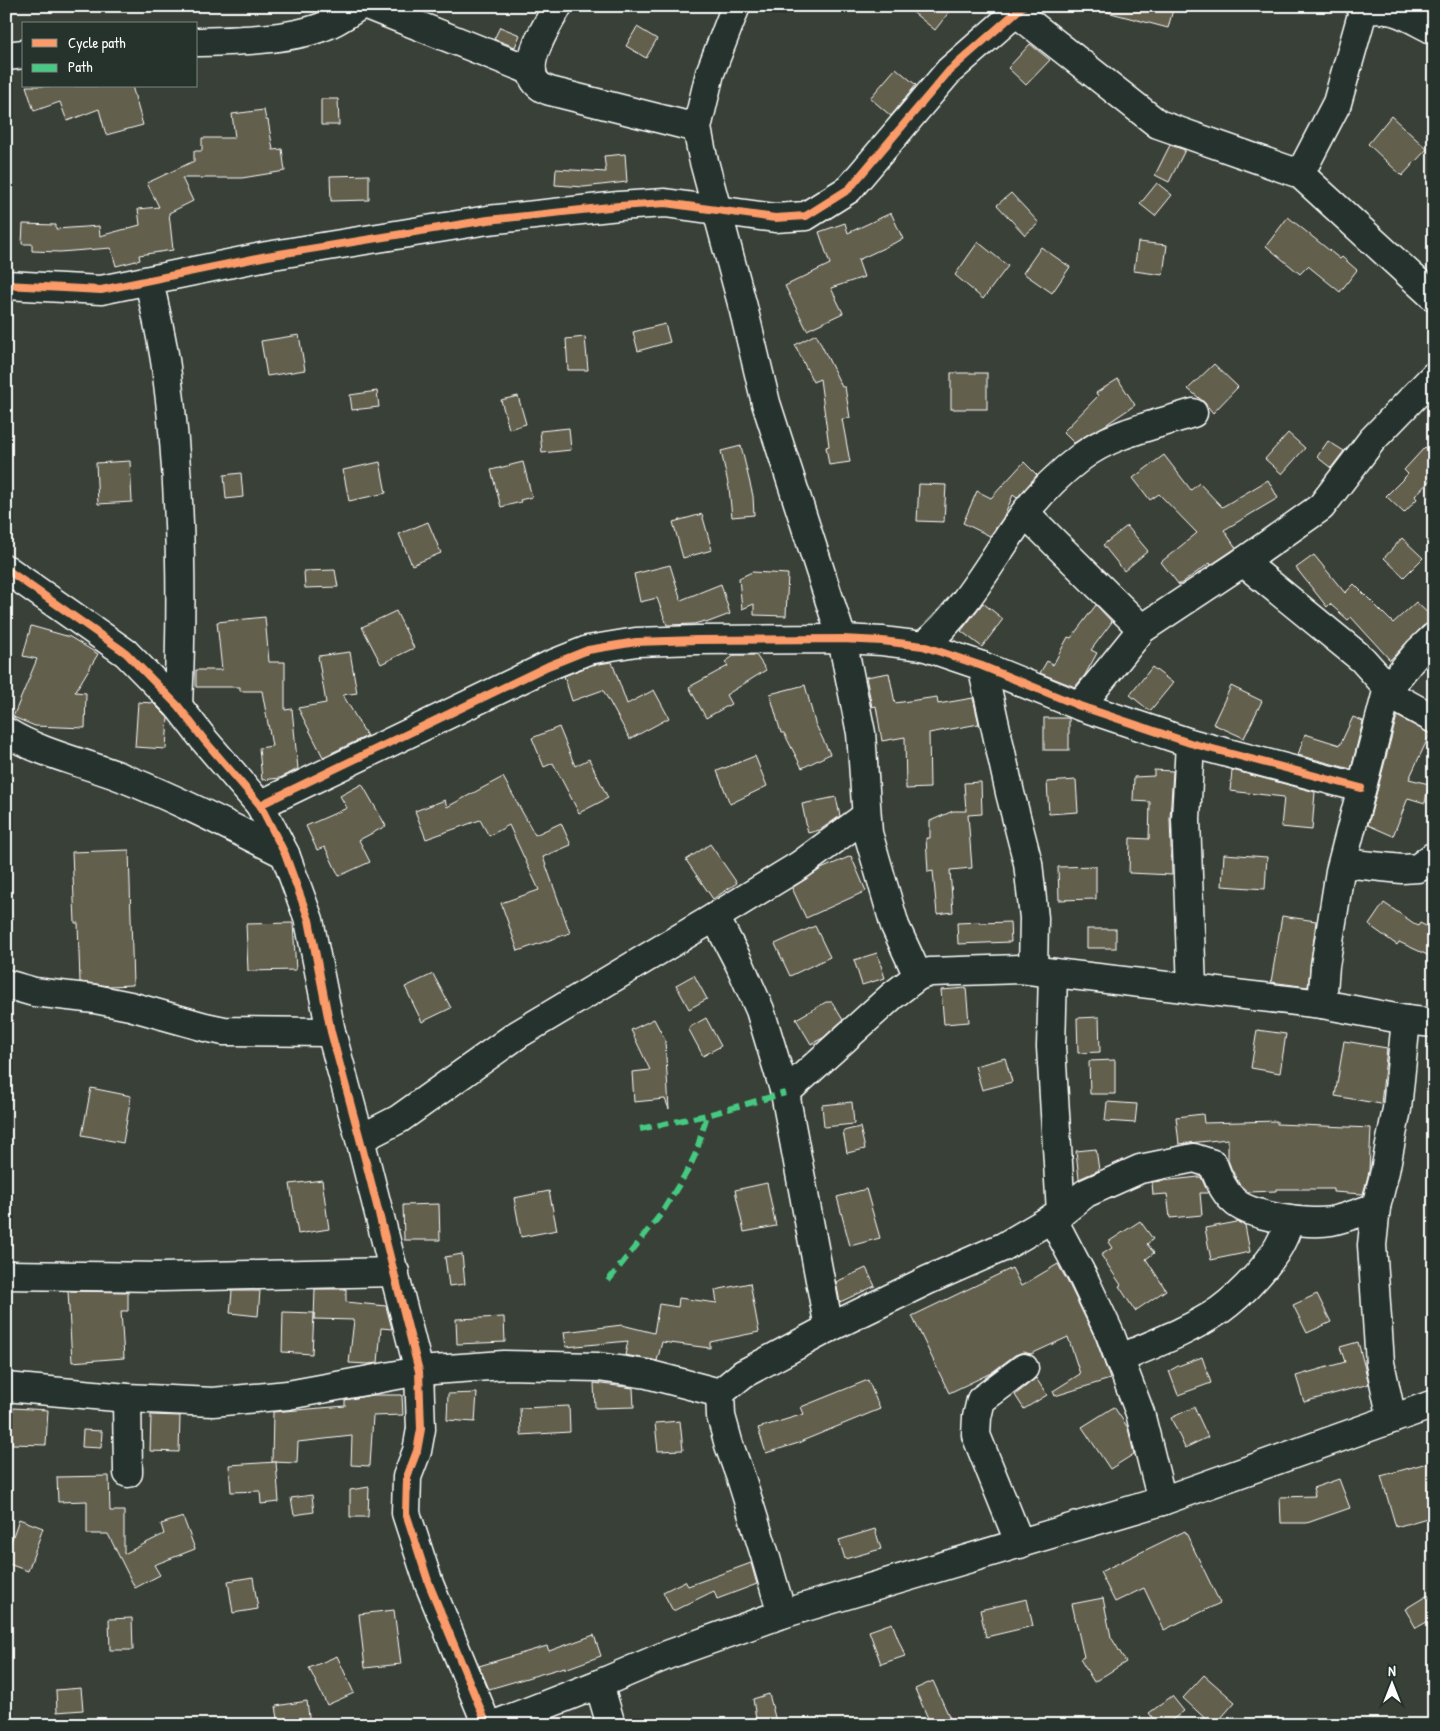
<svg xmlns="http://www.w3.org/2000/svg" width="1440" height="1731" font-family="'Patrick Hand',sans-serif">
<style>
.building{fill:#645f4d;stroke:#fff}
.lines{fill:none;stroke-linecap:round;stroke-linejoin:round}
.minor-casing{stroke:#fff;stroke-width:31}
.major-casing{stroke:#fff;stroke-width:31}
.minor{stroke:#26332d;stroke-width:28}
.major{stroke:#26332d;stroke-width:28}
.quiet{stroke:#46c982;stroke-width:6;stroke-dasharray:12 6;stroke-linecap:butt}
.cycleway-casing{stroke:#26332d;stroke-width:11}
.cycleway{stroke:#fa9b69;stroke-width:8}
</style>
<rect width="100%" height="100%" fill="#394037"/>
<filter id="ink" filterUnits="userSpaceOnUse"><feTurbulence type="fractalNoise" baseFrequency=".02" numOctaves="2"/><feDisplacementMap in="SourceGraphic" scale="10" xChannelSelector="R" yChannelSelector="G"/><feConvolveMatrix kernelMatrix="1 2 1 2 8 2 1 2 1" color-interpolation-filters="sRGB"/></filter>
<g filter="url(#ink)">
<g class="building">
<path d="M905,6H954L935,30Z"/>
<path d="M1108,6H1174L1168,28L1107,12Z"/>
<path d="M500,27L520,35L515,47L494,39Z"/>
<path d="M637,27L657,39L646,58L626,46Z"/>
<path d="M1030,44L1050,60L1026,85L1008,68Z"/>
<path d="M896,68L916,85L891,116L870,98Z"/>
<path d="M26,86H132L143,125L106,135L99,109L67,121L60,102L34,111Z"/>
<path d="M321,99H338L339,125H321Z"/>
<path d="M264,110L266,120H268L273,150L282,149L285,171L242,178H182L193,201L169,213L173,250L139,255L140,260L116,266L111,248L60,252L32,251V244H22L23,224L56,225V229L99,226L100,236L140,225L138,209L159,207L147,183L194,161V151H202V138H235L232,114Z"/>
<path d="M1391,116L1427,149L1402,176L1368,144Z"/>
<path d="M1170,145L1185,150L1169,182L1155,175Z"/>
<path d="M625,154L627,182L584,187L555,185L556,169L606,172L604,156Z"/>
<path d="M369,175V200L331,201L330,176Z"/>
<path d="M1157,183L1172,195L1155,216L1140,204Z"/>
<path d="M1011,193L1039,223L1025,235L997,205Z"/>
<path d="M891,213L903,239L858,260L864,277L831,288L843,313L807,330L785,286L830,264L819,232L845,223L848,233Z"/>
<path d="M1288,217L1340,259L1342,257L1357,270L1340,292L1308,266L1300,274L1266,246Z"/>
<path d="M978,242L1008,266L983,299L955,275Z"/>
<path d="M1138,242L1167,245L1163,275L1134,271Z"/>
<path d="M1041,247L1070,267L1052,293L1023,273Z"/>
<path d="M665,324L670,342L638,351L633,332Z"/>
<path d="M816,334L842,387H845L850,418L842,419L850,462L829,465L826,447L829,446L820,379L813,382L795,345Z"/>
<path d="M299,335L305,370L267,376L261,341Z"/>
<path d="M585,337L588,370H568L566,339Z"/>
<path d="M1214,364L1238,387L1213,413L1204,402L1188,389Z"/>
<rect x="951" y="373" width="36" height="36"/>
<path d="M1118,379L1135,405L1104,426L1074,443L1063,432L1098,396L1096,393Z"/>
<path d="M377,391L379,407L352,410L350,395Z"/>
<path d="M518,396L526,424L509,429L501,400Z"/>
<path d="M569,428L571,450L542,453L540,431Z"/>
<path d="M1288,433L1305,448L1282,474L1265,459Z"/>
<path d="M1328,441L1344,451L1331,468L1317,457Z"/>
<path d="M741,446L753,496L754,515L732,517L729,488L721,451Z"/>
<path d="M1425,447L1434,455V476L1415,496L1417,499L1404,513L1386,496L1408,474L1404,470Z"/>
<path d="M1164,455L1191,490L1199,483L1222,507L1268,480L1278,498L1224,530L1236,548L1211,565L1210,563L1179,585L1161,562L1197,533L1159,494L1150,500L1133,478Z"/>
<path d="M130,461L132,502L98,504L96,463Z"/>
<path d="M380,462L386,493L349,501L343,470Z"/>
<path d="M523,462L532,497L520,500L521,502L501,507L491,470Z"/>
<path d="M1024,462L1037,475L1017,498L1013,495L1003,518L990,536L963,523L977,491L991,498Z"/>
<path d="M241,473L243,497L226,499L224,475Z"/>
<path d="M919,484L946,485L944,522L917,521Z"/>
<path d="M702,514L712,550L683,558L673,522Z"/>
<path d="M428,522L441,553L412,565L399,534Z"/>
<path d="M1127,526L1148,551L1124,571L1103,545Z"/>
<path d="M1402,538L1423,558L1404,577L1384,558Z"/>
<path d="M1314,555L1345,593L1354,584L1393,623L1416,602L1434,619V621L1423,626L1390,660L1351,617L1348,620L1330,604L1327,607L1296,568Z"/>
<path d="M670,565L681,600L721,584L730,614L706,623L705,621L694,624L667,625L657,598L640,602L634,574Z"/>
<path d="M335,570L338,587L305,588L304,571Z"/>
<path d="M752,572L788,574L786,616L754,615V604L742,609L739,578Z"/>
<path d="M983,603L1003,619L982,647L961,631Z"/>
<path d="M1096,605L1112,622L1091,650L1097,653L1085,675L1075,687L1040,673L1047,661L1053,665L1068,637L1071,638Z"/>
<path d="M396,611L414,648L381,664L362,627Z"/>
<path d="M265,617L269,662H285V710L292,709L298,769L280,778L262,780L259,748L272,746L262,691H240V687H196V670H222L217,622Z"/>
<path d="M31,626L70,637L98,654L75,692L86,693L85,728L35,726L13,717L37,659L23,656Z"/>
<path d="M350,652L357,693L343,695L367,736L323,757L298,708L326,703L318,656Z"/>
<path d="M735,655H756L766,670L726,695L731,704L706,718L689,687L728,666L725,662Z"/>
<path d="M612,662L627,704L654,690L669,718L630,739L603,690L572,701L564,676L592,665Z"/>
<path d="M1152,667L1173,683L1150,711L1130,695Z"/>
<path d="M889,673L895,703L937,697L938,704L973,698L979,724L929,733L930,788L906,789L905,737L882,741L876,706L872,707L866,677Z"/>
<path d="M805,685L815,723L830,754L802,768L784,733H781L770,694Z"/>
<path d="M1231,686L1262,701L1244,738L1213,724Z"/>
<path d="M138,702L153,703L168,718L166,749L135,747Z"/>
<path d="M1397,716L1430,734L1409,779L1429,784L1425,803L1408,798L1393,836L1368,825Z"/>
<path d="M1353,717L1363,721L1351,769L1298,755L1305,734L1340,745Z"/>
<rect x="1044" y="718" width="25" height="32"/>
<path d="M559,727L575,766L589,759L608,798L579,813L553,763L544,767L532,738Z"/>
<path d="M755,756L767,786L730,804L717,771Z"/>
<path d="M1154,770L1173,771L1170,819L1172,875L1129,873L1130,838L1149,839L1150,802L1133,801L1134,777L1154,776Z"/>
<path d="M1232,770L1315,792L1312,830L1281,827L1284,797L1230,791Z"/>
<path d="M503,777L535,835L561,823L571,845L543,857L570,933L518,951L501,903L539,890L509,825L489,836L480,820L426,839L415,811L445,800L447,807Z"/>
<path d="M1076,780L1078,812L1049,814L1047,782Z"/>
<path d="M981,782L982,814L968,815L972,868L950,870L953,912L937,914L933,871L928,872L926,838H930V821L953,811H966L964,783Z"/>
<path d="M362,784L386,826L359,840L370,862L339,876L325,847L317,850L306,826L347,808L340,796Z"/>
<path d="M836,797L840,816L820,830L808,833L802,804Z"/>
<path d="M710,844L737,883L713,899L686,860Z"/>
<path d="M129,850L133,985L109,986L80,982L78,923H75L72,852Z"/>
<path d="M1224,854L1267,857L1265,889L1222,886Z"/>
<path d="M851,856L866,891L806,918L792,888L821,869Z"/>
<path d="M1096,866V899L1059,900L1058,867Z"/>
<path d="M1384,903L1418,926L1420,923L1434,930V958L1399,942L1397,945L1369,925Z"/>
<path d="M1282,916L1316,921L1308,987L1271,982Z"/>
<path d="M980,922V923L1010,922L1011,942L958,944L957,923Z"/>
<path d="M293,923L296,970L248,971L246,924Z"/>
<path d="M815,926L830,957L790,976L775,944Z"/>
<rect x="1087" y="929" width="29" height="19"/>
<path d="M877,953L885,978L862,985L854,960Z"/>
<path d="M433,974L451,1008L422,1022L405,987Z"/>
<path d="M694,975L707,999L689,1009L676,985Z"/>
<path d="M966,988L969,1022L944,1024L941,990Z"/>
<path d="M826,1002H832L843,1020L823,1038L811,1044L796,1019Z"/>
<path d="M1099,1017L1100,1052L1078,1053L1077,1018Z"/>
<path d="M706,1018L721,1046L703,1056L688,1028Z"/>
<path d="M654,1019L665,1040L669,1109L665,1099L634,1102L632,1072L650,1070L631,1030Z"/>
<path d="M1257,1030L1286,1034L1280,1073L1251,1068Z"/>
<path d="M1344,1041L1387,1048L1381,1104L1335,1096Z"/>
<path d="M1005,1058L1012,1082L982,1090L975,1066Z"/>
<path d="M1115,1060V1094H1090L1089,1061Z"/>
<path d="M91,1088L131,1096L123,1143L82,1135Z"/>
<path d="M852,1102L854,1124L824,1127L822,1105Z"/>
<path d="M1107,1102L1137,1104L1135,1123L1105,1121Z"/>
<path d="M1203,1114L1204,1123L1277,1121V1124L1371,1128L1369,1172L1363,1194L1333,1192V1189H1276V1191L1248,1192L1239,1184L1231,1168L1228,1160V1139L1179,1144L1176,1117Z"/>
<path d="M860,1127L865,1149L847,1153L843,1131Z"/>
<path d="M1096,1149L1099,1170L1079,1179L1076,1151Z"/>
<path d="M1199,1177H1201L1208,1193H1200L1202,1215L1170,1218L1167,1194L1153,1195L1152,1182Z"/>
<path d="M322,1180L329,1229L298,1234L290,1184Z"/>
<path d="M767,1183L776,1226L744,1232L735,1190Z"/>
<path d="M866,1189L880,1238L850,1246L837,1197Z"/>
<path d="M549,1191L557,1230L521,1237L514,1198Z"/>
<path d="M439,1204L440,1240H404L403,1205Z"/>
<path d="M1140,1221L1153,1239L1147,1244L1154,1253L1146,1259L1166,1290L1135,1311L1119,1286L1121,1285L1101,1255L1112,1248L1108,1242Z"/>
<path d="M1237,1222L1245,1225L1250,1252L1211,1260L1205,1228Z"/>
<path d="M462,1254L465,1284L449,1286L445,1257Z"/>
<path d="M1058,1264L1070,1286L1096,1340L1110,1379L1055,1396L1053,1391L1080,1374L1068,1337L1031,1354L1023,1352L1015,1355L991,1373L949,1393L912,1316L1012,1268L1021,1286Z"/>
<path d="M866,1268L875,1286L840,1302L836,1282Z"/>
<path d="M750,1283L759,1332L710,1342V1348L662,1342L657,1361L625,1355L628,1341L566,1347L564,1332L622,1325L654,1333L659,1304L678,1307L679,1298L717,1303L715,1290Z"/>
<path d="M315,1289H346V1302L386,1306L392,1329L381,1328L378,1363L368,1364L349,1363L354,1320L314,1319Z"/>
<path d="M68,1291L128,1292V1311H121L124,1358L72,1362Z"/>
<path d="M232,1291H260L258,1316L230,1313Z"/>
<path d="M1317,1294L1331,1322L1307,1333L1293,1305Z"/>
<path d="M283,1312L314,1313L312,1354L282,1352Z"/>
<path d="M504,1317L505,1342L457,1344L456,1319Z"/>
<path d="M1358,1342L1369,1384L1304,1402L1296,1376L1345,1362L1340,1347Z"/>
<path d="M1202,1357L1211,1383L1178,1395L1169,1371L1178,1366Z"/>
<path d="M1036,1378L1047,1395L1024,1409L1015,1395Z"/>
<path d="M868,1380L880,1409L802,1441V1442L766,1453L758,1428L804,1414L801,1407Z"/>
<path d="M594,1383L633,1388L634,1407L595,1408Z"/>
<path d="M477,1393L475,1422L447,1420L448,1394Z"/>
<path d="M372,1395H402L403,1415L373,1416L370,1466L351,1465L352,1436L298,1442L297,1463L272,1462L273,1412L345,1406V1400Z"/>
<path d="M569,1406L570,1432L521,1435L520,1408Z"/>
<path d="M1114,1407L1128,1428L1134,1454L1110,1469L1082,1427Z"/>
<path d="M1194,1407L1208,1437L1185,1448L1171,1418Z"/>
<path d="M13,1408L48,1410L46,1445L12,1444Z"/>
<path d="M151,1415L180,1416L179,1452L150,1451Z"/>
<path d="M680,1421L683,1450L658,1451L655,1423Z"/>
<path d="M83,1430L102,1431L101,1448L82,1447Z"/>
<path d="M1434,1461V1516L1396,1527L1381,1476Z"/>
<path d="M276,1462L279,1502L261,1504L260,1491L231,1492L229,1465Z"/>
<path d="M109,1476L110,1511H124V1554L164,1534L161,1524L183,1517L195,1549L154,1565L160,1575L135,1588L108,1534H87V1501L58,1502L57,1477Z"/>
<path d="M1339,1479L1350,1508L1307,1523H1281L1280,1497L1315,1496L1313,1488Z"/>
<path d="M369,1487L368,1517H350V1490Z"/>
<path d="M312,1495L314,1512L294,1515L291,1498Z"/>
<path d="M19,1519L43,1528L28,1571L6,1563V1556Z"/>
<path d="M875,1529L881,1549L845,1559L839,1540Z"/>
<path d="M1185,1531L1220,1603L1164,1630L1144,1588L1115,1602L1100,1572Z"/>
<path d="M751,1563L757,1584L717,1599L714,1591L673,1611L663,1592L685,1581L688,1586Z"/>
<path d="M253,1577L258,1609L233,1613L228,1581Z"/>
<path d="M1428,1595L1434,1605V1618L1416,1628L1405,1609Z"/>
<path d="M1103,1598L1111,1637L1126,1662L1094,1682L1080,1659L1084,1657L1072,1604Z"/>
<path d="M1027,1599L1033,1626L986,1637L980,1610Z"/>
<path d="M394,1610L401,1664L365,1668L359,1614Z"/>
<path d="M132,1618L133,1650H110L109,1619Z"/>
<path d="M892,1623L905,1656L881,1664L869,1631Z"/>
<path d="M594,1635L601,1656L565,1669V1667L489,1689L479,1666L547,1646L549,1651Z"/>
<path d="M337,1656L354,1693L327,1705L309,1668Z"/>
<path d="M1204,1675L1235,1702L1215,1725H1212L1183,1698Z"/>
<path d="M933,1681L953,1725H931L915,1689Z"/>
<path d="M81,1688L83,1710L57,1712L56,1690Z"/>
<path d="M769,1694L777,1725H757L753,1699Z"/>
<path d="M1172,1696L1184,1711L1165,1725H1158L1149,1713Z"/>
<path d="M307,1701L310,1725H279L276,1706Z"/>
</g>
<g class="lines">
<g class="minor-casing">
<g id="minor">
<path d="M369,6L532,71"/>
<path d="M558,6C548,24 517,69 540,86C542,88 547,90 550,91L697,128"/>
<path d="M736,6L710,73L697,128L703,158L743,307L766,403L842,639L861,733L868,833L895,926L918,976"/>
<path d="M1008,6L1158,124L1300,174L1434,297"/>
<path d="M196,42C233,41 288,40 322,27C336,22 347,14 359,6"/>
<path d="M6,56L24,54"/>
<path d="M1300,174L1337,103L1363,11C1392,4 1409,18 1434,30"/>
<path d="M149,281C155,309 162,338 166,367C181,479 183,593 178,706"/>
<path d="M6,285L101,290L267,256L488,220L619,206L665,203L775,218L806,216L849,189L949,71L1023,6"/>
<path d="M1025,513L1142,629"/>
<path d="M1243,562L1362,659L1388,688"/>
<path d="M6,569L126,653L178,706L205,741L260,805L285,854L309,920L331,1032L360,1139L419,1371L421,1429L417,1451L407,1477L406,1513L429,1584L487,1725"/>
<path d="M923,646C966,610 992,559 1024,514C1040,493 1060,473 1081,457C1112,433 1156,425 1193,413"/>
<path d="M982,666L1010,793L1028,863L1034,918L1033,970"/>
<path d="M1387,693L1434,719"/>
<path d="M1080,706L1142,629L1243,562L1321,507L1372,440L1434,376"/>
<path d="M6,732C43,755 87,763 126,779C181,801 233,828 285,854"/>
<path d="M1190,743L1186,819L1192,990"/>
<path d="M260,805L548,666L588,650L636,642L697,640L842,639L882,641L923,646L982,666L1080,706L1190,743L1361,788"/>
<path d="M1343,863L1402,869L1418,868L1434,856"/>
<path d="M715,917L740,965L760,1010L785,1093L829,1328"/>
<path d="M1053,973L1051,1047L1061,1213"/>
<path d="M6,984L34,992L95,999L130,1006L205,1027L224,1031L331,1032"/>
<path d="M1322,1004L1325,966L1340,871L1388,688L1419,651L1434,637"/>
<path d="M785,1093L892,996L918,976L930,972L1020,969L1322,1004L1406,1020L1434,1023"/>
<path d="M360,1139L399,1119L517,1035L715,917L800,865L866,816"/>
<path d="M1052,1218L1084,1279L1110,1334L1140,1413L1162,1501"/>
<path d="M6,1275L162,1277L395,1272"/>
<path d="M1119,1359C1153,1344 1189,1331 1220,1310C1242,1294 1272,1263 1283,1238C1286,1233 1287,1226 1289,1220"/>
<path d="M6,1387L127,1398L213,1402L288,1395L419,1371L504,1365L598,1367L647,1374L720,1393"/>
<path d="M127,1398L128,1473"/>
<path d="M1392,1419L1380,1363L1372,1245L1376,1207L1385,1171L1397,1109L1406,1020"/>
<path d="M1020,1544L976,1435L977,1417L981,1400L1024,1368"/>
<path d="M782,1614L765,1555L742,1481L729,1445L721,1416L720,1393L743,1374L829,1328L928,1280L1003,1247L1061,1213L1086,1193L1140,1169L1194,1158L1213,1164C1218,1178 1223,1191 1234,1201C1249,1217 1310,1225 1331,1221C1346,1218 1361,1212 1376,1207"/>
<path d="M599,1684L611,1725"/>
</g>
</g>
<g class="major-casing">
<path id="major" d="M494,1725L599,1684L667,1655L782,1614L1162,1501L1434,1404"/>
</g>
<use href="#minor" class="minor"/>
<use href="#major" class="major"/>
<g class="quiet">
<path d="M640,1129L707,1115L785,1093"/>
<path d="M608,1281L661,1214L688,1170L696,1153L707,1115"/>
</g>
<g class="cycleway-casing">
<g id="cycleway">
<path d="M6,285L101,290L267,256L488,220L619,206L665,203L775,218L806,216L849,189L949,71L1023,6"/>
<path d="M6,569L126,653L178,706L205,741L260,805L285,854L309,920L331,1032L360,1139L419,1371L421,1429L417,1451L407,1477L406,1513L429,1584L487,1725"/>
<path d="M260,805L548,666L588,650L636,642L697,640L842,639L882,641L923,646L982,666L1080,706L1190,743L1361,788"/>
</g>
</g>
<use href="#cycleway" class="cycleway"/>
</g>
</g>
<rect width="1440" height="1731" fill="none" stroke="#26332d" stroke-width="25"/>
<rect x="12" y="12" width="1415" height="1706" fill="none" stroke="#fff" stroke-width="2" filter="url(#ink)"/>
<rect x="22" y="22" width="175" height="65" fill="#26332d" stroke="#7d8581"/>
<rect x="32" y="39" width="25" height="8" fill="#fa9b69" stroke="#7d8581"/>
<text x="68" y="48" font-size="15" fill="#ffffff">Cycle path</text>
<rect x="32" y="64" width="25" height="8" fill="#46c982" stroke="#7d8581"/>
<text x="68" y="72" font-size="15" fill="#ffffff">Path</text>
<g transform="translate(1392 1684)" stroke="#26332d" stroke-width="4" paint-order="stroke">
<path d="M0-4L9 19L0 12L-9 19Z" fill="#ffffff"/>
<text y="-8" font-size="14" font-weight="bold" text-anchor="middle" fill="#ffffff">N</text>
</g>
</svg>
